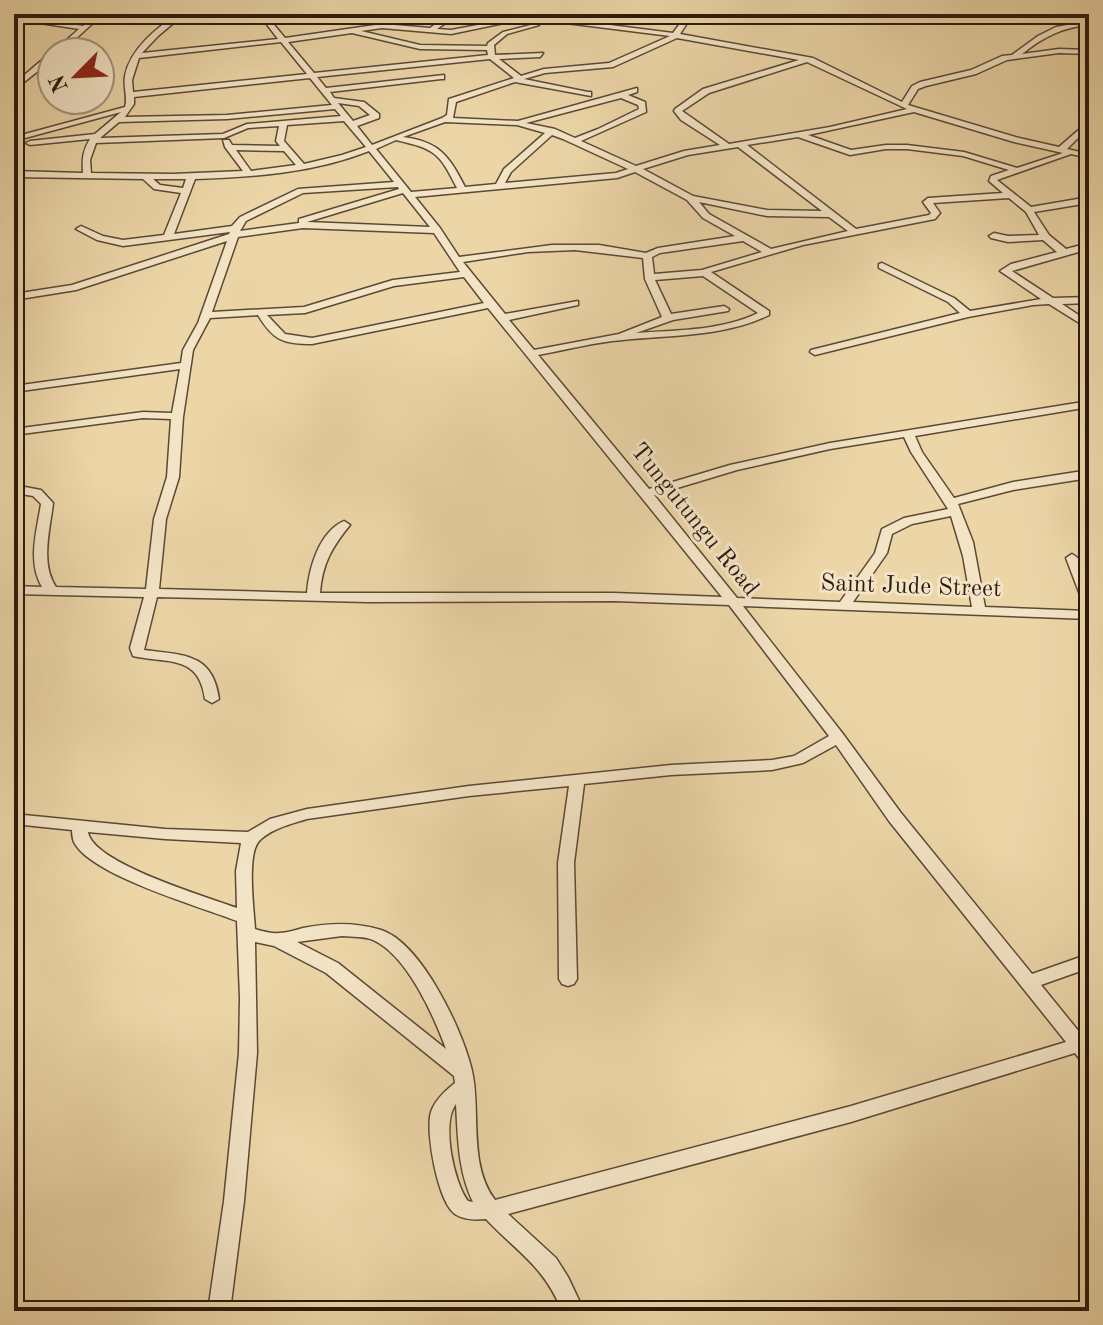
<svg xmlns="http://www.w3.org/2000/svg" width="1103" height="1325" font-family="'Old Standard TT',serif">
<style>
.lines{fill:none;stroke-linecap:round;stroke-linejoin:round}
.minor-casing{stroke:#5b4935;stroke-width:3}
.minor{fill:#f3e4c6;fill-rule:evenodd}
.labels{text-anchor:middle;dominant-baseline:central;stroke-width:6;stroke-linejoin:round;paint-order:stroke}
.street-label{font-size:24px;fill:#2b1a0f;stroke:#f3e4c6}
</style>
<rect width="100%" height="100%" fill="#ecd6a8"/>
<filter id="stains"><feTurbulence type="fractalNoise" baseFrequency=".0025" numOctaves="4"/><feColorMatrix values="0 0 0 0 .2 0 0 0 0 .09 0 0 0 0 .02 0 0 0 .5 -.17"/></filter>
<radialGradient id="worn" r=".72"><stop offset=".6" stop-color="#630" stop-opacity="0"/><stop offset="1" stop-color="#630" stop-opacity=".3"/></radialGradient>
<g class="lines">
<g class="minor-casing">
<g id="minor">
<path d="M96,14H103L61,52H53L79,29L14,19V15L83,26Z"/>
<path d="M177,14H184L158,36L142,53L278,39L259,14H265L285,38L382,24L430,28L450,14H458L437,29L451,30L531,15L673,33L687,14H693L680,34L813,58L902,102L912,86L920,82L971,70L1002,56L1012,55L1038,36L1056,27L1089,21V25C1063,27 1043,37 1022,54L1059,49L1089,50V54L1059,53L1007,60L976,74L926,86L918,89L908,105L1019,138L1059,147L1089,121V127L1067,149L1089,154V158L1071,154L997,180L1031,207L1089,197V203L1034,212L1049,235L1066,249L1089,243V249L1012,271L1053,298L1089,297V303L1062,304L1089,322V329L1049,304L1033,305L968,317L815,355L810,352L811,350L960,313L948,302L879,268V264L882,263L954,298L970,311L1041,299L1000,271L1011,264L1057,252L1043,240L1008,242L991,238L989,236L994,233L1008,236L1039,235L1026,212L1009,198L933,203L940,213L935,219L803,245L711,272L769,311V315C724,337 672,335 623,340C595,342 566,350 538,355L649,489L730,465L830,443L1089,401V407L915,436L922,452L954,498L1013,482L1089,470V478L1013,490L958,504L973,542L985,607L1089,611V619L743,606L843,734L901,813L1032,974L1089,954V968L1041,985L1089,1044V1064L1082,1062L1075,1053L851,1122L508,1214L556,1258L568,1277L584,1311H562C544,1266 518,1253 486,1219C476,1220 464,1220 455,1214C438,1202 425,1132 431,1112C435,1100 445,1091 455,1083L454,1076L326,973L274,946L255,942L257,1053L244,1201L230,1311H208L224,1201L239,1053L240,998L237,921C201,907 90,875 74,842C73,840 72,833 72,830L14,824V814L165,829L248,832L270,819L307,809L469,786L671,765L772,760L794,756L829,736L729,605L614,601L368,602L157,597L144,650C183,655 213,653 219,699L212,703L205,699C199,654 168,664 133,656L130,648L144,597L14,594V586L42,587C27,562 37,530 41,504L33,496L14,493V485L41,490L53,503C50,530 40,563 56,587L146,589L154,519L167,477L171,419L143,418L14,435V429L143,412L172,413L180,369L14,392V386L181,363L183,350L198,323L227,241L76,290L14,300V294L72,285L229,234L230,232L123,246L97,240L76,229L81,226L103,236L123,240L164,235L181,193L154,189L143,179L14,177V171L83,173C82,159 83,150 90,139L30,145L26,143L30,141L95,134L121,112L14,141V137L125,107C128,97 123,87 125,76C130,49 156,29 177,14ZM542,20L670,36L609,63L544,69L521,76L499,59L540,57L543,53L495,55L494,45L507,34L539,25V23L503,32L488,43L487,46L420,45L361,31L382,28L451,34L513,21ZM352,33L420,49L487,50L488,55L314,73L288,42ZM677,38L799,60L703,89L675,109L674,111L681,120L720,145L684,151L636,166L581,141L646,112L645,102L628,95L637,92V88L518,121L453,118L456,102L515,82L591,96V92H588L524,79L545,73L613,67ZM281,42L307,74L133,92L132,80L139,58ZM490,59L514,78L449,99L447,115L442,118L372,145L357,126L379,118V114L364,102L334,98L330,92L441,79H444V75L326,88L317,77ZM807,62L907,109L830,127L729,144L682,111L709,93ZM310,78L332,105L227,115L125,117L134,104V97ZM621,98L638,105L639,109L598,129L575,138L555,129L526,123ZM338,103L359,106L370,115L353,121ZM335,109L341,116L247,124L223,134L100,138L119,122L227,119ZM914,112L1014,142L1063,153L1017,168L964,152L907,145H886L851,150L808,135ZM344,121L366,147L342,155L304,164L284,141L287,125ZM445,122L517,125L545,133L504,169L496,184L465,187C449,156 440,142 403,137ZM279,126L276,141L280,146L232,145L229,140H223L225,147L243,171L173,174L91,173L90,160L96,143L224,138L248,128ZM552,135L563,139L628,169L616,173L505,183L511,172ZM798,137L850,155L886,149H907L963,156L1009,170L991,176L989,181L1003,193L928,198L923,202L931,213L929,215L856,229L747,145ZM396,140C435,149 439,152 457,188L411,192L376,149ZM738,147L822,211L767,210L693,196L643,169L688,155ZM236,150L284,151L296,165L251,171ZM369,151L394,182L298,189L240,217L232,226L174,234L195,179C253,177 314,173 369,151ZM635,172L687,200L703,218L735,236L658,248L646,253L599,245H552L459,257L440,228L415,197L617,178ZM153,179H186L183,188L160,185ZM398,187L399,189L299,219V223L240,231L246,221L303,193ZM403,193L430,227L307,222ZM699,202L767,216L829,217L848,231L771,249L709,214ZM303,228L434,233L460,272L393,280L304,307L212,312L238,237ZM743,241L762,252L702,270L654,274L652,257L660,253ZM575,250L643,258L645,279L662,317L619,334L534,350L509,320L578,305V301L505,314L463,262L528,252ZM703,276L758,313C721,331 676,330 636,333L673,320L728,311L729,309L724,306L671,314L655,280ZM464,277L484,303L312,338L285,334L267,315L305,313L394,286ZM488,308L722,597L614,593H320C322,564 332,547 350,525L344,521C319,532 309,568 307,593L159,589L166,519L179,477L183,417L193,350L210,318L258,315C273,340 283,344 312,344ZM904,437L911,452L948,509L904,518L882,529L875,553L840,602L737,598L654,495L737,470L830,449ZM951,516L963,556L972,607L853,602L887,553L892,534L912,524ZM836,745L889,821L1066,1042L851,1106L495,1200C469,1166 480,1115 473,1076C466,1036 422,943 381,930C355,922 329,923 303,928C295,930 287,933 279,933C271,934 262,931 255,929C254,911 246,852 260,840C273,828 291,824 307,819L469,796L569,786L558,863L559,979L562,984L568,986L574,984L577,979L574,863L584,784L671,775L772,770L803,763ZM88,832L165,839L241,843L236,871L237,908C207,897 92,863 88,832ZM342,936C352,937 364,936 373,940C407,955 434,1016 446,1049L338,963L297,942ZM456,1104C458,1138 458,1171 473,1202L468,1201C454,1183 441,1123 456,1104Z"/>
<path d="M49,54H52V60L14,90V84Z"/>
<path d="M1072,554C1088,562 1089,588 1089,604L1082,600L1066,558Z"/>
</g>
</g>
<use href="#minor" class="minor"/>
</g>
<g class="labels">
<g class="street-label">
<text transform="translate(694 520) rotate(51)">Tungutungu Road</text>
<text transform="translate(911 587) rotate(2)">Saint Jude Street</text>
</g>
</g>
<rect width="1103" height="1325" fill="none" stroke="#ecd6a8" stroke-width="48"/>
<rect x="16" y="16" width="1071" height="1293" fill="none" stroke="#2b1a0f" stroke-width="4"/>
<rect x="24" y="24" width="1055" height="1277" fill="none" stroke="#2b1a0f" stroke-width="2"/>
<g transform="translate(76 76) rotate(246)"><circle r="38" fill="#f3e4c6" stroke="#a3937d" stroke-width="2"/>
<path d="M0-6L14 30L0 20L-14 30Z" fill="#8f2418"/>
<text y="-12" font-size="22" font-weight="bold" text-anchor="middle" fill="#2b1a0f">N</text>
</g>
<rect width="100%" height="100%" filter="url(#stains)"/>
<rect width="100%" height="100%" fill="url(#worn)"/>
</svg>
